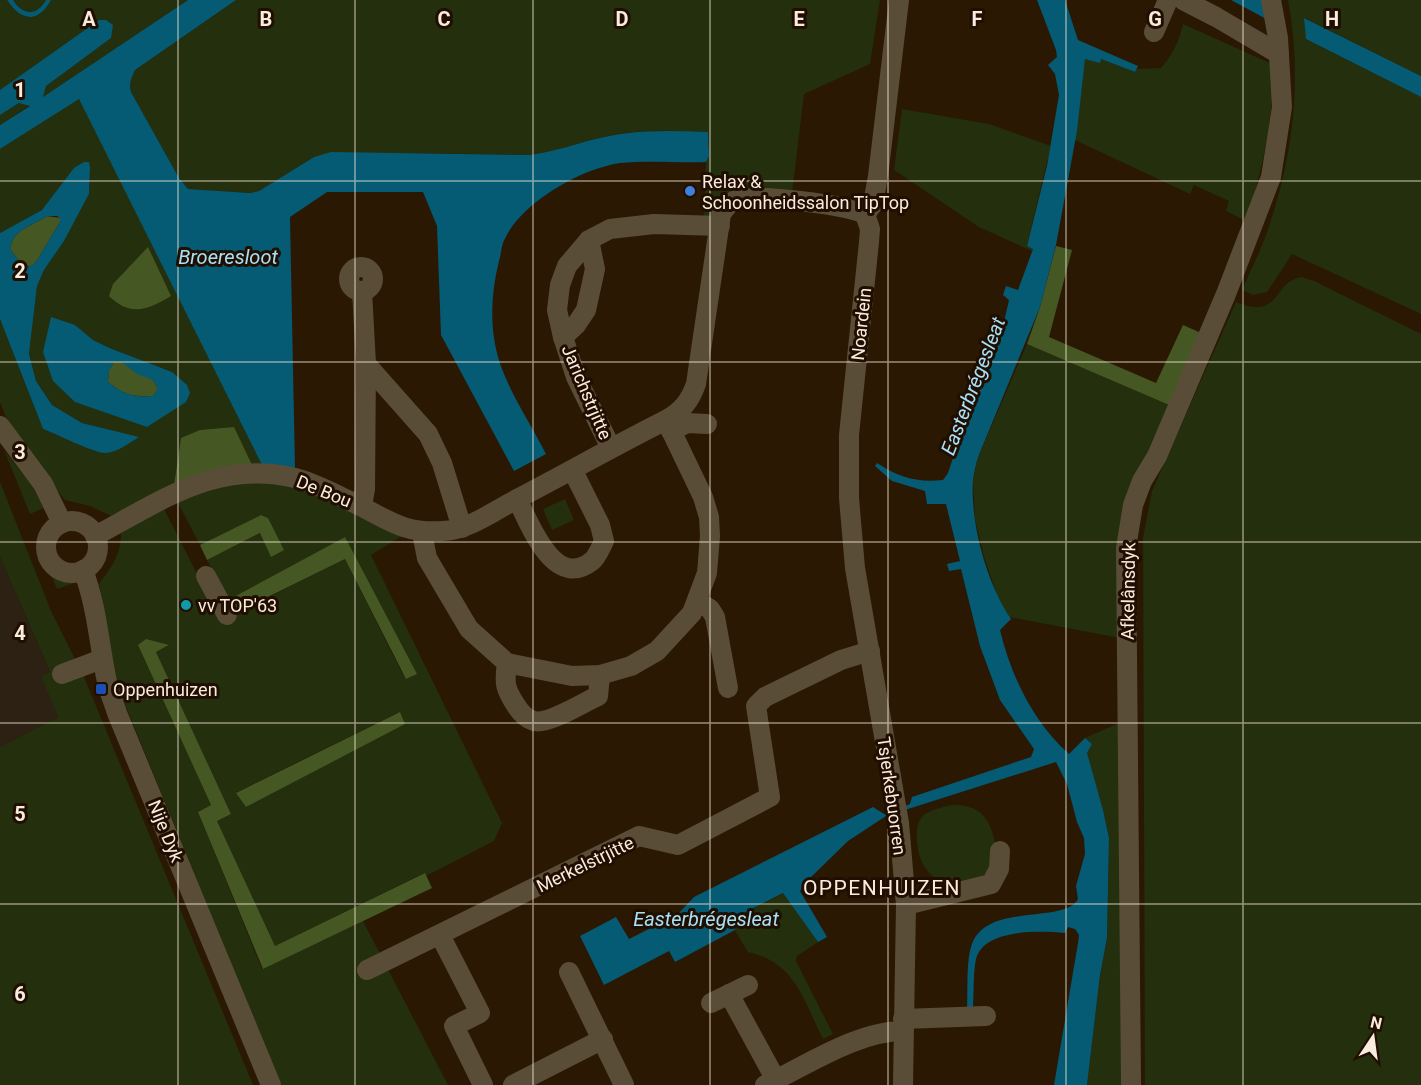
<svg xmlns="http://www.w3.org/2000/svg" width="1421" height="1085" font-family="Roboto,sans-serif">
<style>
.industrial{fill:#2d2113}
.green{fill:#232f0d;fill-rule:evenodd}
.forest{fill:#455823}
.water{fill:#045b73;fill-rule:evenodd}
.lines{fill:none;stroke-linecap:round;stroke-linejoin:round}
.minor{stroke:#5a4d38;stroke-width:20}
.grid{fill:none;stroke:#f9ecdf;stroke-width:1.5;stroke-opacity:0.55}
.shop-dot{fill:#3f7fe0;stroke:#200e00;stroke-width:2}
.culture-dot{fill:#0f9aa8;stroke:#200e00;stroke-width:2}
.transit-dot{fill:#1a4fb4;stroke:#200e00;stroke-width:2}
.labels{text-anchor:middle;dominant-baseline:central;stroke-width:6;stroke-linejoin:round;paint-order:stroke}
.poi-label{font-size:18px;fill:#f9ecdf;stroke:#200e00;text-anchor:start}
.street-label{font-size:18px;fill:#f9ecdf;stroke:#200e00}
.water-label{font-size:20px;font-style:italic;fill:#a7e0f7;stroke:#200e00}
.quarter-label{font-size:21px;letter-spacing:1.5px;fill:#f9ecdf;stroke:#200e00}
.grid-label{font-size:20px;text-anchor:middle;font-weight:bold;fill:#f9ecdf;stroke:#200e00;stroke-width:6;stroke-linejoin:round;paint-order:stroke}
</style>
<rect width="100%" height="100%" fill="#2a1803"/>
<path class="industrial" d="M0,557L50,673L41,677L58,717L0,747Z"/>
<g class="green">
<path d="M0,0H7C21,21 38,24 51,0H188L42,98L46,86L110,38L0,90Z"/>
<path d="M13,0H46C36,17 23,15 13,0Z"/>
<path d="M236,0H880L870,64L804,94L792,193L704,220L706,162L709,156L708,132C678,131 647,129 618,134C588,139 560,151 530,155L415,153L314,157L259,191L250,193L188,189L179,178L131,92L130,78L135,70Z"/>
<path d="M1288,0H1421V76L1305,18L1306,39L1421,97V314L1292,254L1267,292L1253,295L1242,290C1250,272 1259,254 1266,235C1293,159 1303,80 1288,0Z"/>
<path d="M1183,24L1274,65C1272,123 1264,166 1246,221L1226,211L1229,201L1194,185L1190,194L1075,140L1085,59H1101L1135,72L1136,69L1161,68C1173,54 1179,41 1183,24Z"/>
<path d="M79,98L262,465H252L181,438L174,485L111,516L90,506L65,500L31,457L5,415L0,402V319L43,429L94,451L138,438L82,423L52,405L36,381L29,354L37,286L44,270L64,241L89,194L90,168L42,210L0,233V149ZM75,325L93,340L139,361L47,327Z"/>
<path d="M19,103L30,105L0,125V115Z"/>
<path d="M902,109L989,124L1051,146L1027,245L1033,249L1032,251L979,227L894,170Z"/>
<path d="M1302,277L1314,281L1421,334V1085H1145L1143,538L1152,491L1236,302C1282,321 1272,281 1302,277Z"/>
<path d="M1027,344L1169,405L1140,472L1120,638L1009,617L999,602L983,553L975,519L973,479L978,457Z"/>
<path d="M4,450L32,486L44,508L30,514Z"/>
<path d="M240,478L289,483L407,533L371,555L502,823L494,841L426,876L424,873L275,946L217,821L231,814L156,652L168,646L138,645L211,805L198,812L262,969L363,921L448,1085H281L111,670C104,642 106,613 99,584C113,565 122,554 121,528L163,507L221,621L345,559L405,679L345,537L228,600L207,560L261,533L283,550L268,518L261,515L200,545L177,501ZM399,712L246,807L237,793V792Z"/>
<path d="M0,482L51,611L84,677L253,1085H0V747L58,717L41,677L50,672L0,557Z"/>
<path d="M565,499L574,520L552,530L543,509Z"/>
<path d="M47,565L59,574L77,582L57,589Z"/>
<path d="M1121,722L1123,1085H1087L1100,975L1107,938L1109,838L1103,810L1086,753L1092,744L1085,738Z"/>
<path d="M952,805C971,805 984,810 991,829C1017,890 921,911 917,841C915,813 927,811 952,805Z"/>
<path d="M784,893L818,942L797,956L796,961L833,1034L823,1039C803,1000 796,963 748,952L729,921Z"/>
</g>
<g class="forest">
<path d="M47,216L61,218L60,222L36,262L30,267L21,263L11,251C9,231 32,226 47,216Z"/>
<path d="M1056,246L1072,250L1049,337L1156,383L1183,325L1201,333L1169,405L1027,344L1040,307Z"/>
<path d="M148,247L171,296C148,310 130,317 109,296L113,284Z"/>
<path d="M120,361L153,380L158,389L153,396C133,397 124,395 108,382L109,370L114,362Z"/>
<path d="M234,427L252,465C219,467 204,472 174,485L181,438L200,430Z"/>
<path d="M261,515L268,518L284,550L271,557L260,533L207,560L200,545Z"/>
<path d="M345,537L417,674L406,679L345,559L235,613L228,600Z"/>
<path d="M146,639L169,645L156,652L231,814L217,821L275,946L425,873L432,888L263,969L198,812L211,805L138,645Z"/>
<path d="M400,712L405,724L246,807L236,793Z"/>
</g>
<g class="water">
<path d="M7,0H13C23,15 36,17 46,0H51C38,24 21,21 7,0Z"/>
<path d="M188,0H236L135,70C131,78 129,83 131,92L179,178L188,189L250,193L259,191L314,157L331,152L530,155C561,151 590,138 620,134C649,130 679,131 708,132L709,156L706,162C678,163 648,160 620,163C580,169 518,204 503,243C501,249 501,255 499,261C490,296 489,335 502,369C513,398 532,426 546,454L514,471L441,335L437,226L423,192H327L290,217L295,469L262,465L79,99L0,149V125L30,106L19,103L0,115V90L99,20H106L113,25L111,38L46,86L43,97Z"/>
<path d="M1037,0H1065L1078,40L1138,66L1135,72L1101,59L1100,63L1085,59L1077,131L1056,245L1040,307L978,457C976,464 974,472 973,480C970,523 987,584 1011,619L1000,630C1011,676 1033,722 1069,754L1085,738L1092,744L1087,753L1103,810L1109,838L1107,938L1100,975L1087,1085H1054L1078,943L1079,935L1075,929L1068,927L1065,933C1041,931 984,928 976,959C973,974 974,991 973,1007L971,1011L967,1012C968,994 966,963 971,947C984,901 1064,925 1078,899L1076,886L1085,854L1084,838L1077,822L1067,784L1056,762L886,816L848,841L808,880L800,891L827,937L818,942L783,893L730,920L735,930L675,962L669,951L604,985L580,936L616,917L629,939L677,915L694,897L873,807L884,814L910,804L912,797L1031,757L1034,749L1000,700L980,646L961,569L949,571L947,564L960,561L946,504H927L925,491L892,481L875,466L877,463C898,477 917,483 943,480L948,473L965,422L966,409L977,395L1000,339L1009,300L1003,295L1006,286L1018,290L1033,249L1027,246L1047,166L1059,95L1055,74L1048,65L1057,57L1056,50Z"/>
<path d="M1231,0H1267L1270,21Z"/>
<path d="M1304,18L1421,76V97L1306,39Z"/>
<path d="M84,162H89L90,168L89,194L64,241L44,270L37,286L29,354L36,381L52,405L82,423L139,437C129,443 117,453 105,453C94,453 56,434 43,429L0,319V233L42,210L74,168ZM47,216H57L60,218V222L36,262L29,267L21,263L11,251C9,231 32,226 47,216Z"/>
<path d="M51,317L75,325L93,340L112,349L172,372L187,385L190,393L186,402L147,427L75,402L53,381L43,352ZM120,361L137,374L153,380L158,389L153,396C135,398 122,394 108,382L109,370L114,362Z"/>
</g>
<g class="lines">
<g class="minor">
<path d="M1183,0L1216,17L1279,54"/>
<path d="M1154,32L1168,0"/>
<path d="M865,214L870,229L869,242L849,435V498L855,568L899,823L906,905L903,1085"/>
<path d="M865,214L873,204L878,176L899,0"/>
<circle cx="361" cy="279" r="12"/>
<path d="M362,291L366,364L365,489L362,506"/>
<path d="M563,337L576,325L586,310L595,269L589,240"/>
<path d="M366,364L428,434L442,463L462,528"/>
<path d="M0,426L43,484L62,523"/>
<path d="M671,431L687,423L707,424"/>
<path d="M611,448L576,377L563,337L557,310L560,285L567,266L589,240L610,229L654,224L720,226"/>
<path d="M517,499C530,524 554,591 592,561C597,557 601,547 604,541L600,525L573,471"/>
<circle cx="72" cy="547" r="26"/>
<path d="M422,533L427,558L469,629L507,663L572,676L600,675L631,666L657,651L692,613L707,573L710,536L709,517L703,497L666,420"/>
<path d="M95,536C161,501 217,459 295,478C315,483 335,494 354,503C388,519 402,534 443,531C469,530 494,511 517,499C567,473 616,445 666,420C682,411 690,401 696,384L721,214C726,207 730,201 739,199C759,194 846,205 865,214"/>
<path d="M83,570C97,606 99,644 107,682C109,692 114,703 117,713L271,1085"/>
<path d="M206,576L227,615"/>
<path d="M697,601L710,609L715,617L728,688"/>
<path d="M507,663C504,684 505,689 517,707C521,713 526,719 534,721C548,725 584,702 598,696L600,675"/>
<path d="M62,674L102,659"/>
<path d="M906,905L991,884L999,869L1000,851"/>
<path d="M440,935L480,1013L454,1026L483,1085"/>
<path d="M367,970L639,836L678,845L770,797L756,706L765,697L841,660L870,651"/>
<path d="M569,972L624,1085"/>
<path d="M729,994L776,1080"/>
<path d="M711,1003L748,985"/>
<path d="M903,1019L986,1016"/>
<path d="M513,1085L603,1039"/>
<path d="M765,1085C806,1066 857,1031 903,1031"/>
<path d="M1131,1085L1126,548L1133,505L1142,481L1157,456L1226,294L1271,177L1282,107L1278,38L1271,0"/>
</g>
</g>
<path class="grid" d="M178,0V1085M355,0V1085M533,0V1085M710,0V1085M888,0V1085M1066,0V1085M1243,0V1085M0,181H1421M0,362H1421M0,542H1421M0,723H1421M0,904H1421"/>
<circle class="shop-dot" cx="690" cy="191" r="6"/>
<circle class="culture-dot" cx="186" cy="605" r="6"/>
<rect class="transit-dot" x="95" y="683" width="12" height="12" rx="3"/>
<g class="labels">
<g class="poi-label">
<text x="702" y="181">Relax &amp;<tspan x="702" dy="21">Schoonheidssalon TipTop</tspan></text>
<text x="198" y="605">vv TOP'63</text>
<text x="113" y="689">Oppenhuizen</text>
</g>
<g class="street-label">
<text transform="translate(861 324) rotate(-84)">Noardein</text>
<text transform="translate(587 392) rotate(67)">Jarichstrjitte</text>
<text transform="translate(324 491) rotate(22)">De Bou</text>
<text transform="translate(1128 591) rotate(-89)">Afkelânsdyk</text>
<text transform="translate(892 796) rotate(82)">Tsjerkebuorren</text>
<text transform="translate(166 831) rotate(68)">Nije Dyk</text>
<text transform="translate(585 864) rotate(-26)">Merkelstrjitte</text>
</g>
<g class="water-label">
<text x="228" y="257">Broeresloot</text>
<text transform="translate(973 386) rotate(-69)">Easterbrégesleat</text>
<text x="706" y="919">Easterbrégesleat</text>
</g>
<g class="quarter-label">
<text x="882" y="888">OPPENHUIZEN</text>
</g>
</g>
<g class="grid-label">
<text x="89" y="26">A</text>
<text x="266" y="26">B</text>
<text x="444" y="26">C</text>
<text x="622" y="26">D</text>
<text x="799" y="26">E</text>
<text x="977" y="26">F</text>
<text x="1155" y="26">G</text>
<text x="1332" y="26">H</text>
<text x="20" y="97">1</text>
<text x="20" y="278">2</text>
<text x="20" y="459">3</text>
<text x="20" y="640">4</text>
<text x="20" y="821">5</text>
<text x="20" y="1001">6</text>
</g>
<g transform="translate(1373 1037) rotate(13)" stroke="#200e00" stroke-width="4.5" paint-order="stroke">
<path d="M0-4.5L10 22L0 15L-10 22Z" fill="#f9ecdf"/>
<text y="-9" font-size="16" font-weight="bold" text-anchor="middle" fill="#f9ecdf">N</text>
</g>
</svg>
